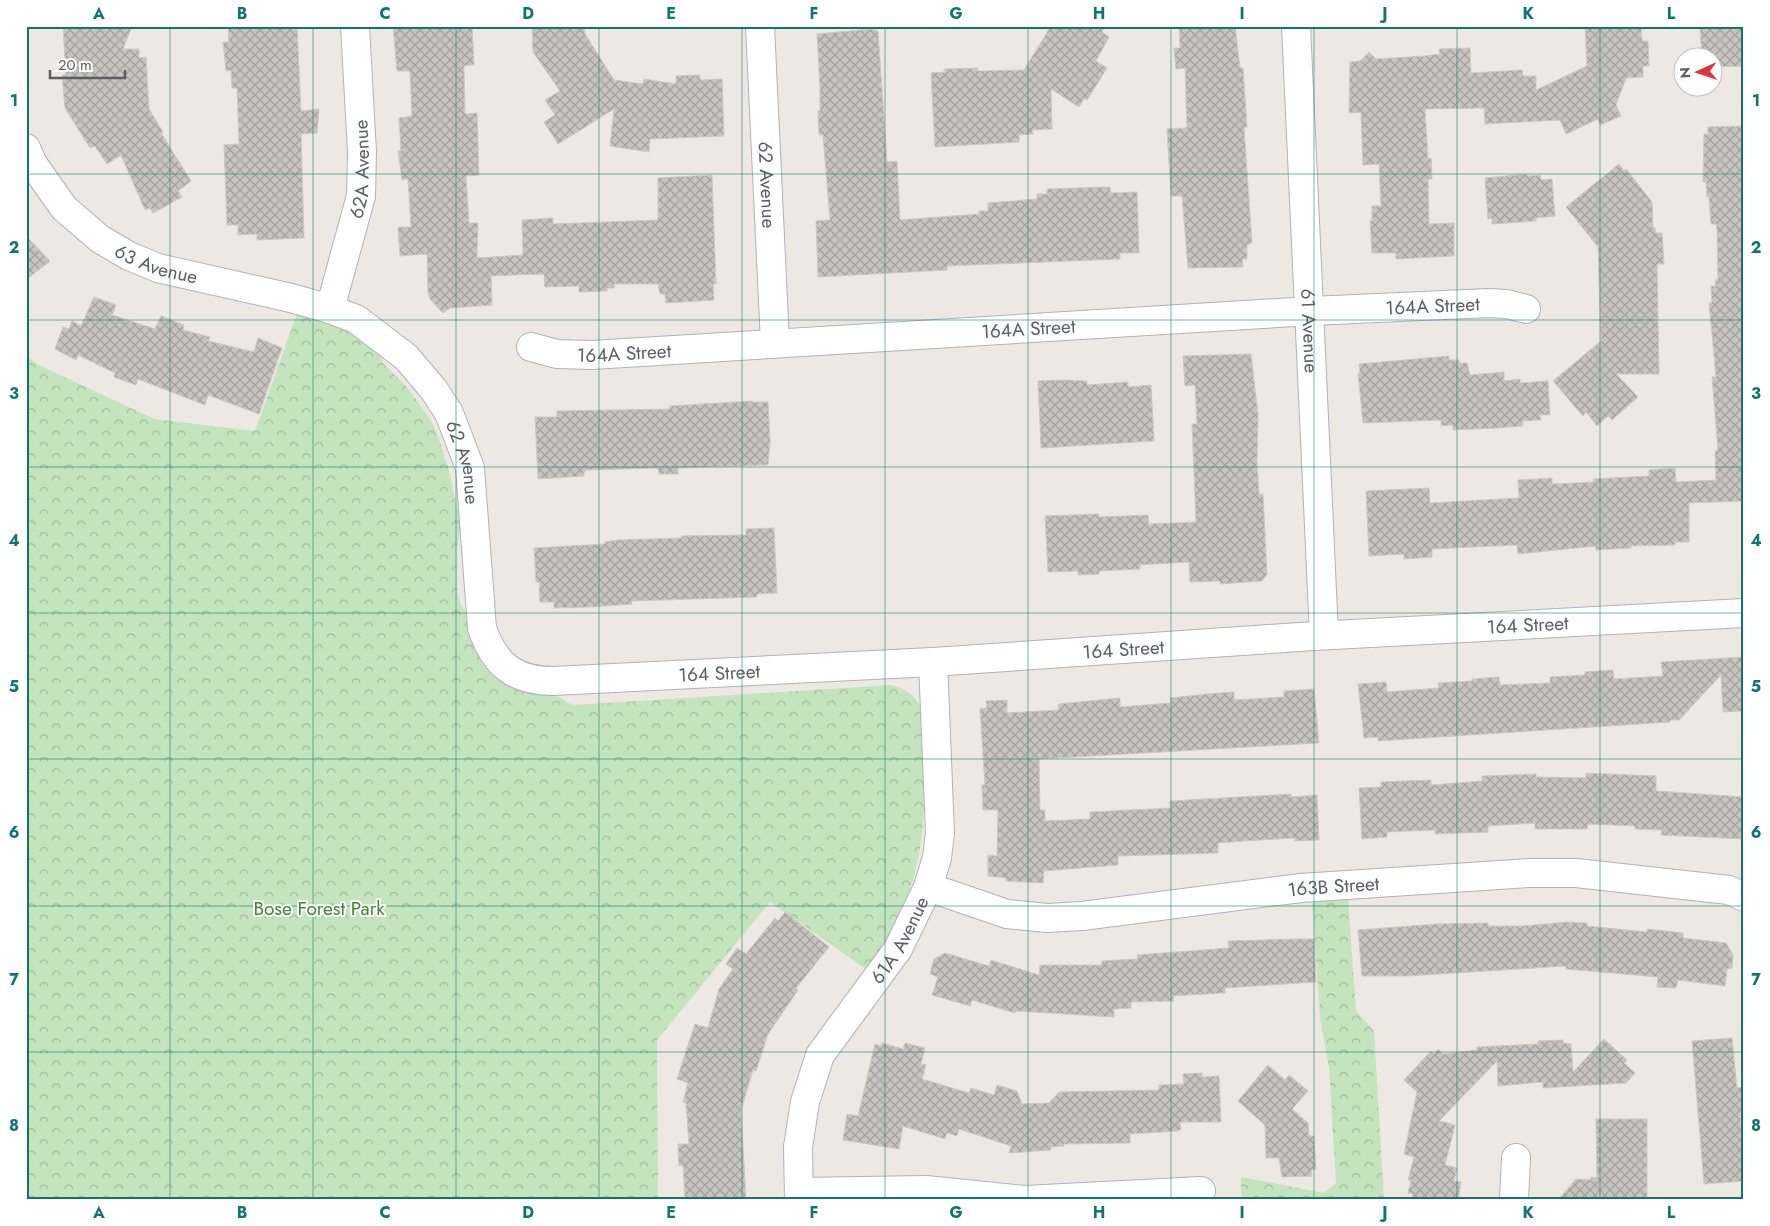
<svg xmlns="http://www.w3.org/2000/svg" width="1770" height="1226" font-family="Jost,sans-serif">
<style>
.forest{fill:url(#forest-crowns)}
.building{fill:url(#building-cross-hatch);stroke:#d1c9c0}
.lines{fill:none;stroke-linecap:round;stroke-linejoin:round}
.minor-casing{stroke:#afb4b7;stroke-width:30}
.minor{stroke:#fff;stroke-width:28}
.grid{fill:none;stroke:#0f766e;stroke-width:1;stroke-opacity:0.55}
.labels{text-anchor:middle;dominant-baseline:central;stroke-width:4;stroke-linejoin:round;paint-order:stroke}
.street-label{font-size:19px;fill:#5a5f62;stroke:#fff}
.park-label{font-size:19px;fill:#408437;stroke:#fff}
.neatline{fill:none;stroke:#0f766e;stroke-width:2}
.grid-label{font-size:16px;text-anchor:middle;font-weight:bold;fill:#0f766e}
</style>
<defs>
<pattern id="forest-crowns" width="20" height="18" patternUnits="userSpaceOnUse" patternTransform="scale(1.25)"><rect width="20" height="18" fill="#c4e4be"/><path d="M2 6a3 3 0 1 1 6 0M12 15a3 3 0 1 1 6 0" fill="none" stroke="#a2bc9e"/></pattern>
<pattern id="building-cross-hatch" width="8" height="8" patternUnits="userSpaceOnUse" patternTransform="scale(1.25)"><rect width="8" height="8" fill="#c7c3be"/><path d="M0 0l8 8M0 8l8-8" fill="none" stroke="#a5a29e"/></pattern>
</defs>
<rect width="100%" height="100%" fill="#ede8e2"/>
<g class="forest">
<path d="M298,311L346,328L376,349L384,364L407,387L430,419L438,436L449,470L457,509C467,528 456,535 457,553C458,568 455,589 460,603C462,608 466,610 467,616C473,644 482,671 509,686C524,693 539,691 554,695C562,697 566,703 574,705L891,685C905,689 912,693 920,705C924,723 923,743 924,762C927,840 917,906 866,969L770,902L657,1040L658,1200H26V356L39,365L154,419L255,431Z"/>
<path d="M1348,897L1356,1011L1374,1031L1384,1200H1258L1241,1196V1177L1324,1193L1336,1183L1329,1068L1320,1016L1312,903L1323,898Z"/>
</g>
<g class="building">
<path d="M63,26H132L123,49H139V58L146,57L149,109L163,132L161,133L191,181L178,191L182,197L153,213L150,208L145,210L121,155L107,164L95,146L90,148L65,108L62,75H66Z"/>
<path d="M228,26H297L301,111L319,109L317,133L301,134L304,238L257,240V234L238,235V225H227L224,145L239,144L237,88H232L231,70L226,71L223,42H229Z"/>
<path d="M393,26H472L474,65L464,66L465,114L477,113L479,175L466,176L469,223H478L477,258L523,255L522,220L553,218V224L658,220V178L712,175L716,284H713L714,300L666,303L665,294H660L658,284H614V288H607V291L579,292V286L545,287L544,274L491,276L492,305L450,308L443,313L430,299L428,293L427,254L400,256L398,227H411L408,179L402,180L398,151H401L399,118L412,116L410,71H397Z"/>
<path d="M532,26H584L585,34L614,80L643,84L644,79L676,84V76L700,75V80L722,79L724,136L650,139L649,152L610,146L614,109L558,144L544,122L555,115L545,100L560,91L533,52Z"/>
<path d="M1051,26H1105L1102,32L1109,37L1096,61L1107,68L1087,100L1084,99L1079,107L1051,89L1052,129L1032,130L1033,134L1019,135V142L935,147L931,73L945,72L944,69L978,68V71L1024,70Z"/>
<path d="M1179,26H1235L1240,68H1243L1247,127H1244L1252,243L1247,245V259H1242L1243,267L1188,268L1182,196H1171L1167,129L1187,128L1185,68L1176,69L1174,48H1180Z"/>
<path d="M1585,26H1641L1642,41H1648L1649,66H1643V77L1626,78L1616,105L1621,116L1600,125L1598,119L1566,134L1560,120L1485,124L1484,108L1425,109L1428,159L1431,158L1432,179H1428L1429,224L1454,223V256L1396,259V253H1372L1370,221H1372V206H1381L1379,164L1363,165L1361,112L1349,113L1350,62L1360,61L1369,52L1376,59L1425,56L1440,54L1439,49L1470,48L1471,73L1522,70L1523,76H1536V90L1587,66Z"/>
<path d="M1700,26H1744V66L1712,67V58H1702Z"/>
<path d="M872,29L878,31L887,162L897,161L900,220L979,214V211H988V203L1037,199V194H1047V189L1110,187L1111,193L1137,192L1139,253H1120V259L947,266V270L818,277L816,221L830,220L823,135H819L818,111H820V88L817,34Z"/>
<path d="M1744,126V501L1689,503V542H1675V545L1631,546V548L1596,550V546L1518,554L1517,545L1432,549V557L1404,559V554L1369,556L1366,491L1429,488L1430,503L1519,498L1518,480L1552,478V484L1594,482L1593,479L1649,476V470L1675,468L1676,482L1716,480L1715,451L1718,450L1712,377H1716L1709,303H1712L1711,286H1716L1715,280H1718L1717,229L1716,224H1711L1709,197H1707L1706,182H1703L1704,134H1708V127Z"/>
<path d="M1619,164L1624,171L1626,169L1652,202L1653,228H1655L1656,233H1662L1664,264H1657L1659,374H1616L1638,397L1612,420L1608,416L1597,426L1586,412L1583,416L1553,381L1601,341L1598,247L1566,207Z"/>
<path d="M1527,174V176L1540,175L1541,180L1552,179L1555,216L1536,218V221L1492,224V218L1488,219L1485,178Z"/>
<path d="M26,236L50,261L26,280Z"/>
<path d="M94,297L116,305L112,315L155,329L161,316L184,325L183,330L210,337L208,341L254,352L258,338L282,348L259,414L208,395L205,405L138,379L136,385L114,377L115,373L78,355L76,360L55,349L63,327L69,329L72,321L81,326Z"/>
<path d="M1251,354L1258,415L1257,463L1259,494H1263L1267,574L1262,581L1220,584V581L1190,582L1189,562L1140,565V569L1099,571V574L1078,575V571L1048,572L1045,516L1099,514V517L1148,515L1149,524L1196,522L1192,424H1197L1195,385L1185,386L1183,356Z"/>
<path d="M1449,356V360H1459V363H1467L1470,375L1504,372V381L1520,379V383L1548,381L1550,415H1540L1541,420L1522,421L1523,426L1497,428L1453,430V425L1441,426V420L1363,423L1358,373H1360L1359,364Z"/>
<path d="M1064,380L1087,381V385L1128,382V387L1151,385L1154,441L1041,448L1038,381Z"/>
<path d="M752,401V402H768L770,442L768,465L678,468V474H659L658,468L587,470L584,472V476L538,479L535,417H557V411L670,409V406Z"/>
<path d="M774,528L777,593L757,594V597L631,601L632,604L591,607L554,608V602H540L539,582H536L534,548L605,544V542L617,540L682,538L681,536L746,535V529Z"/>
<path d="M1744,657V711L1723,712L1721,675L1679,720H1670V722L1378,741V737L1364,738L1358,684L1386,682L1387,692L1439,688L1438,683L1472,681V679L1499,677L1500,685L1550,683V677L1585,675V672L1613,670L1614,679L1663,676L1661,662Z"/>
<path d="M1314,689L1319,743L1039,759L1040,810H1045V821L1090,819V812L1170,808V801L1291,794V797L1317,795L1319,840L1295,841V838L1244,841L1218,843V853L1118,856V865L1044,871L1043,883L1006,881V878L988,876V855L997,856L998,810H983L982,785H985L980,709L987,708L986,701L1007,700V713L1059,710L1058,704L1120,698V707L1171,703L1170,698L1207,694L1234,692V700L1284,697V691Z"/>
<path d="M1586,773L1656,776V791L1744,797V839L1661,835L1662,830L1635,829V826L1588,824L1587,829H1535V823L1488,826V832L1435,834V830L1387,832V837L1362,839L1359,788L1381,787V782L1431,780V785L1482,781V776L1536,774V777L1586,778Z"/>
<path d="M785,912L829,947L796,988L798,990L768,1034L756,1071L753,1070L741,1110L746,1200H685L683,1165L679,1166L678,1144H689L686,1103L683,1102L688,1083L677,1079L695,1024L708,1028L719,989L733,969L726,964L737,948L746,954L775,918L778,921Z"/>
<path d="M1567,922L1587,923V926L1647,932V929L1683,933V938L1726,943L1733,955L1732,968L1727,969L1725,986L1678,980L1676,988L1657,987L1658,977L1566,969V966L1408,976H1362L1358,930L1437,924L1488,923V926H1523Z"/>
<path d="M1294,939H1314L1316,982L1225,988V993L1173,996L1174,1001L1131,1002V1008L1114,1009V1017L1016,1011L1015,1013L972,1000L970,1006L932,995L938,977L930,974L934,959L945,953L989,966L991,960L1039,975L1040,965H1102V961L1138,959L1137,955L1229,948L1228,941Z"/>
<path d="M1732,1038L1737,1088L1744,1087V1112H1740L1744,1181L1704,1184L1692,1041Z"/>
<path d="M1604,1039L1627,1060L1624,1063L1635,1073L1626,1083L1543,1088V1082L1498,1086L1497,1061L1439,1121L1455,1125L1445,1165L1457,1168L1454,1181L1461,1182L1458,1200H1412L1413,1194L1408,1193L1411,1180H1408L1414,1157L1404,1154L1417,1092L1404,1080L1431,1051L1434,1054L1438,1049L1443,1054L1477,1050V1047L1538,1044V1041L1563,1040V1043L1571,1044L1573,1072Z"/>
<path d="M882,1043L903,1049L905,1043L925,1048L921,1064L926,1065L922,1079L969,1093L971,1088L994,1095L997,1085L1017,1091L1022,1104L1049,1103L1059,1092L1159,1090V1085L1184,1084L1183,1074L1202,1073V1077L1219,1076L1221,1122H1180L1181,1129L1178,1131L1130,1134V1143L1064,1144V1146L1051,1147V1150L1009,1153L1011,1146L959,1129L957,1136L947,1133L945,1139L903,1126L899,1149L843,1140L847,1114L858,1116L875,1044L881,1046Z"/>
<path d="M1268,1065L1285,1080L1289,1075L1308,1091L1292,1109L1308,1123L1309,1136H1314L1316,1169L1311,1170L1312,1176L1282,1177L1279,1158H1266L1265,1125L1238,1101Z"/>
<path d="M1596,1119H1647V1200H1558L1576,1179L1591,1180V1177L1597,1178Z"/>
</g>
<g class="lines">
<g class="minor-casing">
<g id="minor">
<path id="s1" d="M760,26L775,343"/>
<path id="s2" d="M1296,26L1324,635"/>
<path id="s3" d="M26,148L33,164L64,208L100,239L129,256L158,268L291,298L330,309L356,319L406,357L434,390L449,413L470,468L482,628C494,664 514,681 553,681L933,662L1314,636L1744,613"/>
<path id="s4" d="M330,309L361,196L362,152L355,26"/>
<path id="s5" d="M531,347L557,354L592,355L1311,311L1489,303L1507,304L1526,309"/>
<path id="s6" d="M928,887L1007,914L1047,918L1082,916L1301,888L1529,873H1576L1729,890L1744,897"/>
<path d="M799,1192L926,1190L1025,1200L1201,1191"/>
<path id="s7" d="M799,1200L798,1147L805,1102L820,1055L898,949L928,887L937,858L940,833L933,662"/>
<path d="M1514,1200L1516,1158"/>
</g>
</g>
<use href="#minor" class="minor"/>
</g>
<path class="grid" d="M170,26V1200M313,26V1200M456,26V1200M599,26V1200M742,26V1200M885,26V1200M1028,26V1200M1171,26V1200M1314,26V1200M1457,26V1200M1600,26V1200M26,174H1744M26,320H1744M26,467H1744M26,613H1744M26,759H1744M26,906H1744M26,1052H1744"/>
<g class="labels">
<g class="street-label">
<text stroke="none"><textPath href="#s4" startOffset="144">62A Avenue</textPath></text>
<text stroke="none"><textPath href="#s1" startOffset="159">62 Avenue</textPath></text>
<text stroke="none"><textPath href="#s3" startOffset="181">63 Avenue</textPath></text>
<text stroke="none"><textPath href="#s5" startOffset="904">164A Street</textPath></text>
<text stroke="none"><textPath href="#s5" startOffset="499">164A Street</textPath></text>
<text stroke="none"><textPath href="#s2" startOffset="305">61 Avenue</textPath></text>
<text stroke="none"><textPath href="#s5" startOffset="94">164A Street</textPath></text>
<text stroke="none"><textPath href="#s3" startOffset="574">62 Avenue</textPath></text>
<text stroke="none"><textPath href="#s3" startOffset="1814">164 Street</textPath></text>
<text stroke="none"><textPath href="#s3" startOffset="1409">164 Street</textPath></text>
<text stroke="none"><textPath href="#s3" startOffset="1004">164 Street</textPath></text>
<text stroke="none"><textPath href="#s6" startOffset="412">163B Street</textPath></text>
<text stroke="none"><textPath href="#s7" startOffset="288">61A Avenue</textPath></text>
</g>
<g class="park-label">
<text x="319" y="908">Bose Forest Park</text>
</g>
</g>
<rect width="1770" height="1226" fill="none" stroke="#ffffff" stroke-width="55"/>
<g transform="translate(1698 72) rotate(267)"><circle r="24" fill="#ffffff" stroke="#bdbfc0"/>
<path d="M0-4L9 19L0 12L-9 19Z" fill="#e3313f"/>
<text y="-8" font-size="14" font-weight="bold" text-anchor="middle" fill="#5a5f62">N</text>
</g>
<path d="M50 70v8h75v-8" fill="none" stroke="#5a5f62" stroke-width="2.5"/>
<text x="58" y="70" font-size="15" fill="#5a5f62" stroke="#ffffff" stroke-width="4" paint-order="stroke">20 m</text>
<rect x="28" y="28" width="1714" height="1170" class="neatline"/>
<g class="grid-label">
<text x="99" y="19">A</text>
<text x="242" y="19">B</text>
<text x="385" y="19">C</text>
<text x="528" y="19">D</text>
<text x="671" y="19">E</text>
<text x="814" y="19">F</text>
<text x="956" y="19">G</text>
<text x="1099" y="19">H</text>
<text x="1242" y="19">I</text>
<text x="1385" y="19">J</text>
<text x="1528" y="19">K</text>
<text x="1671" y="19">L</text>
<text x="14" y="106">1</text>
<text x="1756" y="106">1</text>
<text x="14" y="253">2</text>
<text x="1756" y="253">2</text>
<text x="14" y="399">3</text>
<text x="1756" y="399">3</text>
<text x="14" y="546">4</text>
<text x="1756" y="546">4</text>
<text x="14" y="692">5</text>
<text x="1756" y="692">5</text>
<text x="14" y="838">6</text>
<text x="1756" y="838">6</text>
<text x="14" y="985">7</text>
<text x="1756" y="985">7</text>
<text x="14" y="1131">8</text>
<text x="1756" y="1131">8</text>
<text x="99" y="1218">A</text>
<text x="242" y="1218">B</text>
<text x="385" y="1218">C</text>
<text x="528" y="1218">D</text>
<text x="671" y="1218">E</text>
<text x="814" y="1218">F</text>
<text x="956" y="1218">G</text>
<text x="1099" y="1218">H</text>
<text x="1242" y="1218">I</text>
<text x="1385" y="1218">J</text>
<text x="1528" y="1218">K</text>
<text x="1671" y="1218">L</text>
</g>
</svg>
